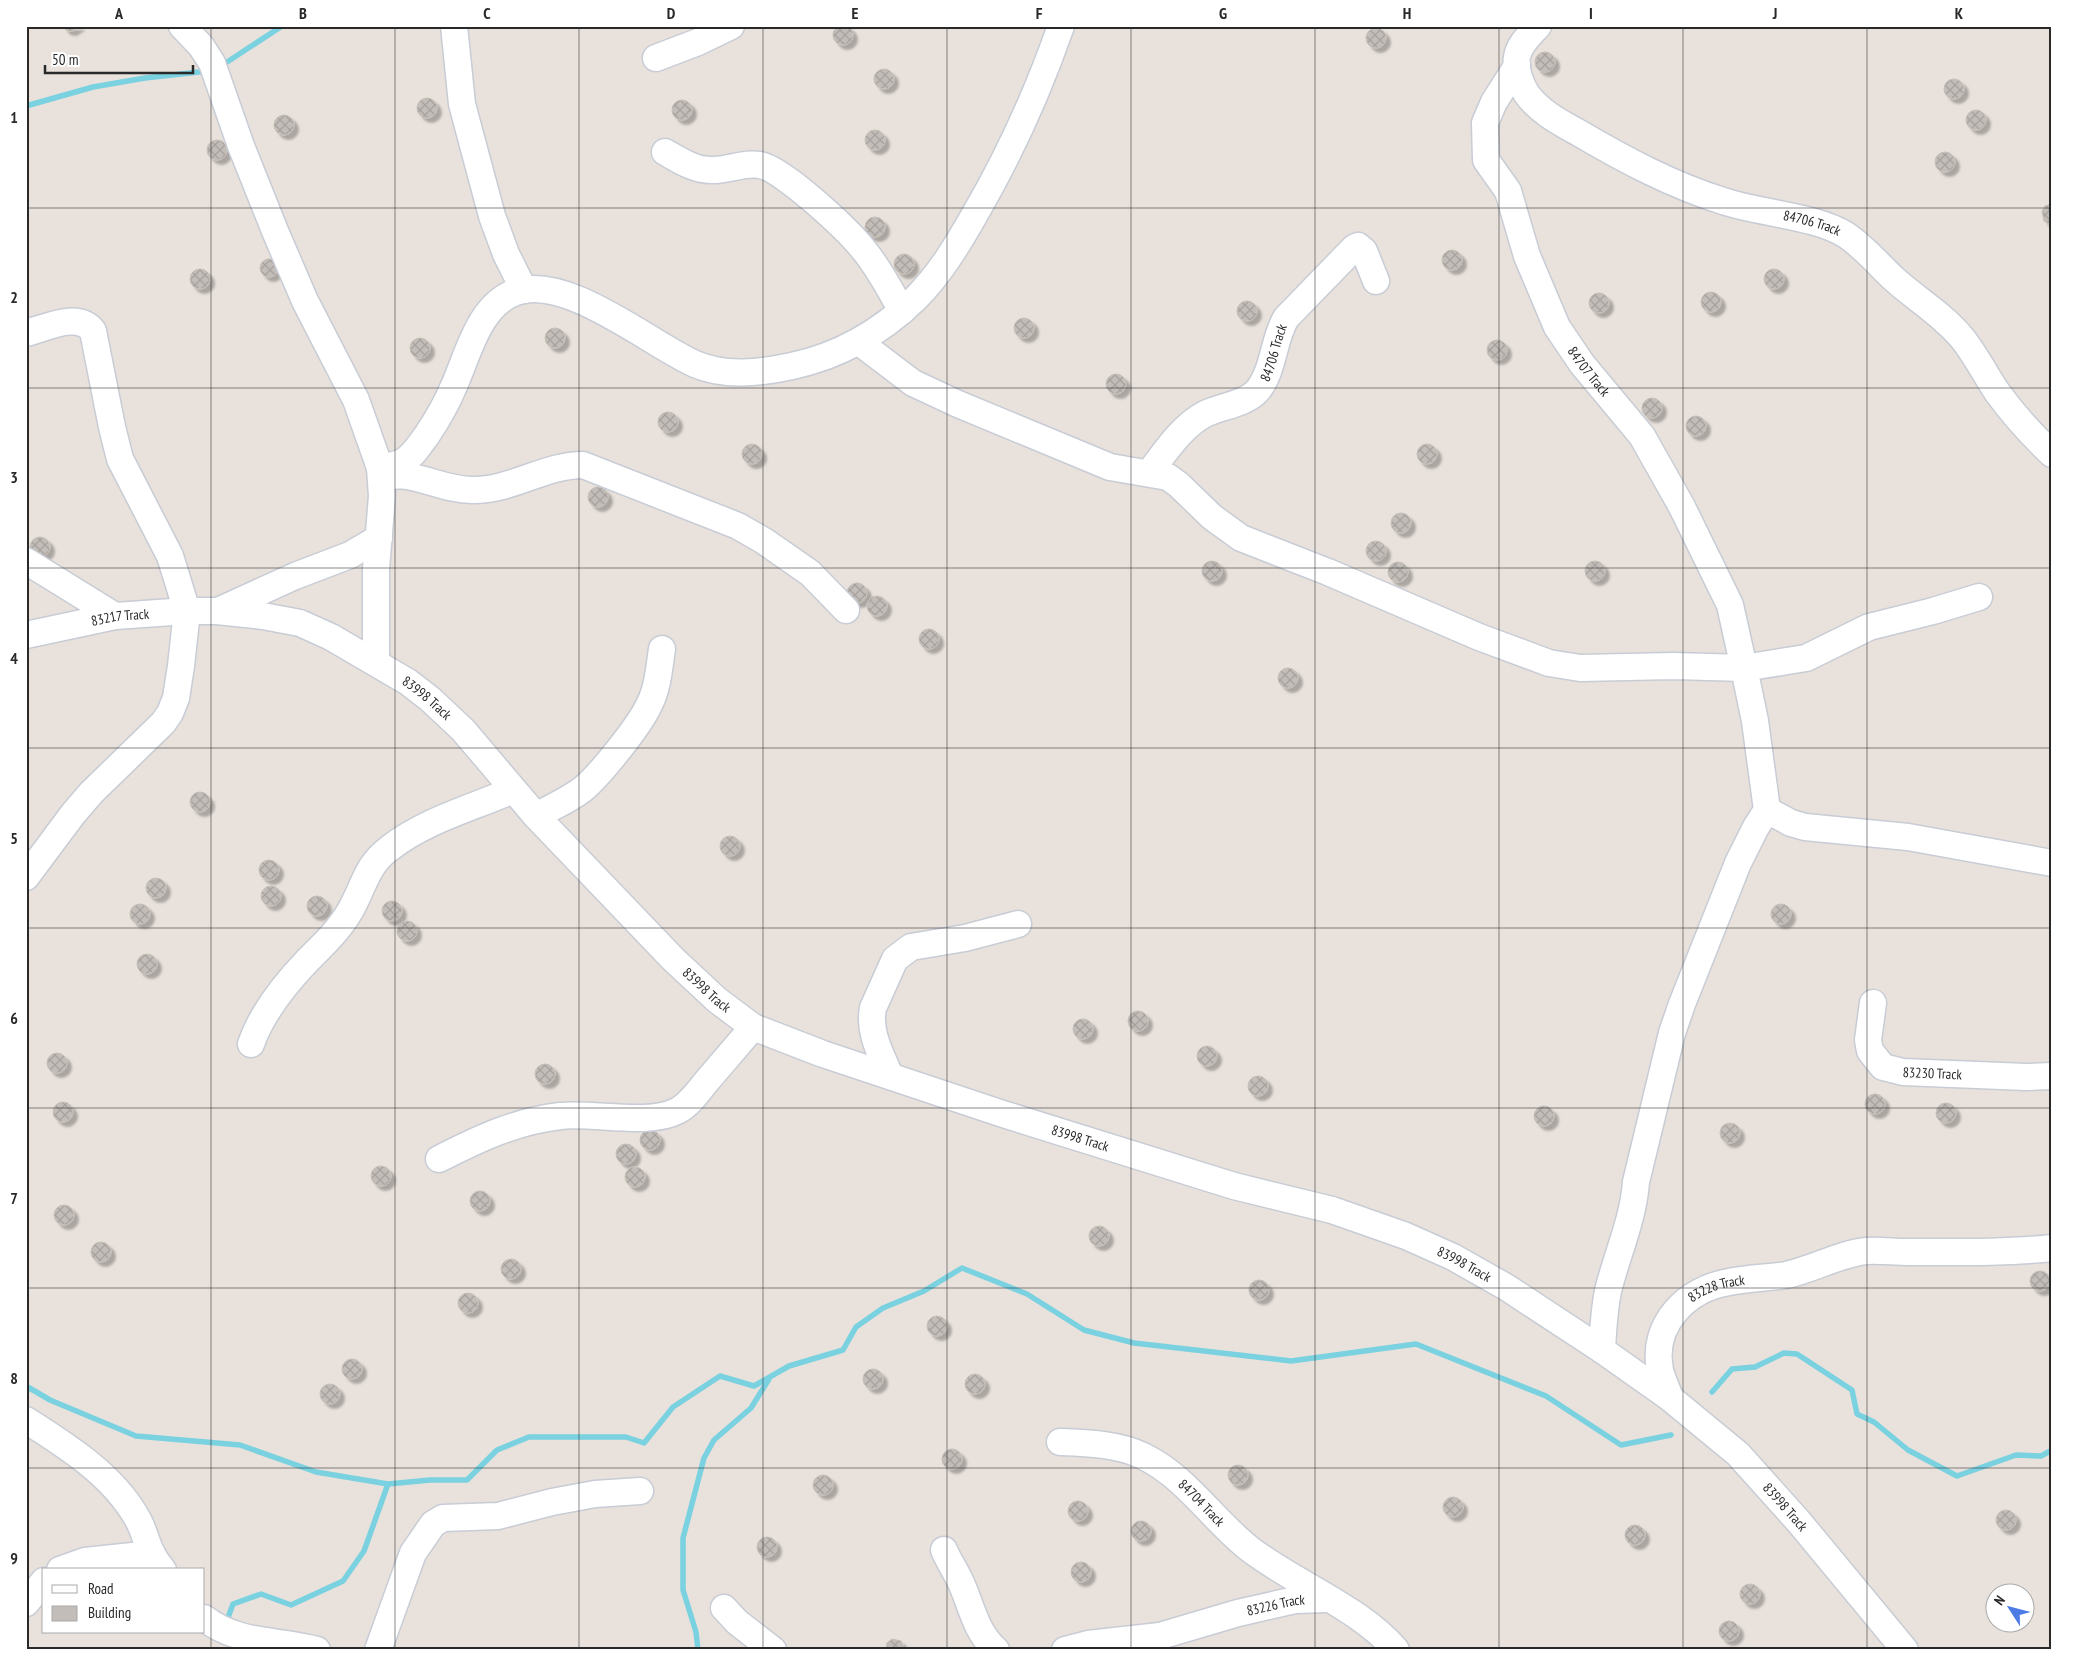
<svg xmlns="http://www.w3.org/2000/svg" width="2078" height="1676" font-family="'PT Sans Narrow',sans-serif">
<style>
.lines{fill:none;stroke-linecap:round;stroke-linejoin:round}
.stream{stroke:#7ad1e0;stroke-width:5.5}
.building{fill:url(#building-cross-hatch);stroke:#c4beb6;filter:url(#shadow)}
.minor-casing{stroke:#c8ccd5;stroke-width:29}
.minor{stroke:#fff;stroke-width:26}
.grid{fill:none;stroke:#292929;stroke-width:1;stroke-opacity:0.55}
.labels{text-anchor:middle;dominant-baseline:central;stroke-width:4;stroke-linejoin:round;paint-order:stroke}
.street-label{font-size:14px;fill:#292929;stroke:#fff}
.neatline{fill:none;stroke:#292929;stroke-width:2}
.grid-label{font-size:16px;text-anchor:middle;font-weight:bold;fill:#292929}
</style>
<defs>
<pattern id="building-cross-hatch" width="8" height="8" patternUnits="userSpaceOnUse" patternTransform="scale(1.25)"><rect width="8" height="8" fill="#c2bdb8"/><path d="M0 0l8 8M0 8l8-8" fill="none" stroke="#a7a29e"/></pattern>
<filter id="shadow"><feDropShadow dx="4.5" dy="4.5" stdDeviation="1" flood-color="#0004"/></filter>
</defs>
<rect width="100%" height="100%" fill="#e9e2dc"/>
<g class="lines">
<g class="stream">
<path d="M221,66L282,26"/>
<path d="M26,106L93,87L145,78L208,71"/>
<path d="M26,1386L50,1400L136,1436L240,1445L316,1472L388,1484"/>
<path d="M1712,1392L1732,1369L1755,1367L1784,1353L1797,1354L1852,1390L1857,1414L1874,1422L1908,1450L1957,1476L2016,1455L2041,1456L2052,1450"/>
<path d="M226,1623L233,1604L261,1594L291,1605L343,1581L364,1551L388,1484L430,1480H467L497,1450L529,1437H626L644,1443L673,1407L720,1376L754,1386L789,1366L843,1350L856,1327L883,1308L924,1291L962,1268L1027,1294L1084,1330L1134,1343L1291,1361L1416,1344L1546,1396L1621,1445L1671,1435"/>
<path d="M698,1650L696,1632L683,1590V1538L704,1458L714,1440L751,1408L769,1379"/>
</g>
</g>
<g class="building">
<circle cx="843" cy="35" r="10"/>
<path d="M63,26H80L72,31L66,30Z"/>
<circle cx="1376" cy="38" r="10"/>
<circle cx="1545" cy="62" r="10"/>
<circle cx="884" cy="79" r="10"/>
<circle cx="1954" cy="89" r="10"/>
<circle cx="427" cy="108" r="10"/>
<circle cx="682" cy="110" r="10"/>
<circle cx="1976" cy="120" r="10"/>
<circle cx="284" cy="125" r="10"/>
<circle cx="875" cy="140" r="10"/>
<circle cx="217" cy="150" r="10"/>
<circle cx="1945" cy="162" r="10"/>
<path d="M2051,204L2052,224H2049L2044,221L2042,211L2045,206Z"/>
<circle cx="875" cy="227" r="10"/>
<circle cx="1452" cy="260" r="10"/>
<circle cx="904" cy="264" r="10"/>
<circle cx="269" cy="268" r="9"/>
<circle cx="200" cy="279" r="10"/>
<circle cx="1774" cy="279" r="10"/>
<circle cx="1711" cy="302" r="10"/>
<circle cx="1599" cy="303" r="10"/>
<circle cx="1247" cy="311" r="10"/>
<circle cx="1024" cy="328" r="10"/>
<circle cx="555" cy="338" r="10"/>
<circle cx="420" cy="348" r="10"/>
<circle cx="1497" cy="350" r="10"/>
<circle cx="1116" cy="384" r="10"/>
<circle cx="1652" cy="408" r="10"/>
<circle cx="668" cy="422" r="10"/>
<circle cx="1696" cy="426" r="10"/>
<circle cx="1427" cy="454" r="10"/>
<circle cx="752" cy="454" r="10"/>
<circle cx="598" cy="497" r="10"/>
<circle cx="1401" cy="523" r="10"/>
<circle cx="40" cy="547" r="10"/>
<circle cx="1376" cy="551" r="10"/>
<circle cx="1595" cy="571" r="10"/>
<circle cx="1212" cy="571" r="10"/>
<circle cx="1398" cy="572" r="10"/>
<circle cx="857" cy="593" r="10"/>
<circle cx="877" cy="606" r="10"/>
<circle cx="929" cy="639" r="10"/>
<circle cx="1288" cy="678" r="10"/>
<circle cx="200" cy="802" r="10"/>
<circle cx="730" cy="846" r="10"/>
<circle cx="269" cy="870" r="10"/>
<circle cx="156" cy="888" r="10"/>
<circle cx="271" cy="896" r="10"/>
<circle cx="317" cy="906" r="10"/>
<circle cx="392" cy="911" r="10"/>
<circle cx="140" cy="914" r="10"/>
<circle cx="1781" cy="914" r="10"/>
<circle cx="407" cy="931" r="10"/>
<circle cx="147" cy="964" r="10"/>
<circle cx="1138" cy="1021" r="10"/>
<circle cx="1083" cy="1029" r="10"/>
<circle cx="1207" cy="1056" r="10"/>
<circle cx="57" cy="1063" r="10"/>
<circle cx="545" cy="1074" r="10"/>
<circle cx="1258" cy="1086" r="10"/>
<circle cx="1875" cy="1104" r="10"/>
<circle cx="63" cy="1112" r="10"/>
<circle cx="1946" cy="1113" r="10"/>
<circle cx="1544" cy="1116" r="10"/>
<circle cx="1730" cy="1133" r="10"/>
<circle cx="650" cy="1140" r="10"/>
<circle cx="626" cy="1154" r="10"/>
<circle cx="381" cy="1176" r="10"/>
<circle cx="635" cy="1177" r="10"/>
<circle cx="480" cy="1201" r="10"/>
<circle cx="64" cy="1215" r="10"/>
<circle cx="1099" cy="1236" r="10"/>
<circle cx="101" cy="1252" r="10"/>
<circle cx="511" cy="1269" r="10"/>
<circle cx="2040" cy="1281" r="10"/>
<circle cx="1259" cy="1290" r="10"/>
<circle cx="468" cy="1303" r="10"/>
<circle cx="937" cy="1326" r="10"/>
<circle cx="352" cy="1369" r="10"/>
<circle cx="873" cy="1379" r="10"/>
<circle cx="975" cy="1384" r="10"/>
<circle cx="330" cy="1394" r="10"/>
<circle cx="952" cy="1459" r="10"/>
<circle cx="1238" cy="1475" r="10"/>
<circle cx="823" cy="1485" r="10"/>
<circle cx="1453" cy="1507" r="10"/>
<circle cx="1078" cy="1511" r="10"/>
<circle cx="2006" cy="1520" r="10"/>
<circle cx="1141" cy="1531" r="10"/>
<circle cx="1635" cy="1535" r="10"/>
<circle cx="767" cy="1547" r="10"/>
<circle cx="1081" cy="1572" r="10"/>
<circle cx="1750" cy="1594" r="10"/>
<circle cx="1729" cy="1631" r="10"/>
<path d="M892,1639L901,1641L905,1650H886L887,1643Z"/>
</g>
<g class="lines">
<g class="minor-casing">
<g id="minor">
<path d="M182,26L201,46L212,63L241,146L275,231L305,301L356,400L380,468L382,496L376,569V662"/>
<path d="M454,26L462,104L492,216L506,254L524,290"/>
<path id="s1" d="M1538,26C1530,35 1519,44 1517,57C1515,68 1520,83 1526,93C1538,111 1561,123 1579,133C1625,160 1672,185 1723,201C1758,213 1816,216 1846,235C1864,247 1878,264 1894,279C1916,299 1942,314 1962,338C1975,354 1985,374 1997,392C2013,414 2032,435 2052,454"/>
<path d="M656,58L698,42L731,26"/>
<path id="s2" d="M1517,66L1494,102L1485,123L1486,160L1508,191L1527,256L1557,327L1582,364L1642,436L1682,507L1730,605L1744,668L1806,658L1869,627L1933,611L1979,597"/>
<path d="M665,152C679,160 694,170 711,170C727,171 744,162 760,165C782,168 848,230 863,249C879,268 890,290 902,311"/>
<path d="M26,333C46,328 78,311 93,331L112,427L120,459L170,556L187,611L181,666L176,698L170,713L163,723L91,793L73,814L26,877"/>
<path d="M859,342L913,383L958,404L1110,467L1168,477L1179,485L1212,517L1241,538L1328,572L1479,637L1549,663L1580,668L1674,666L1744,668L1755,721L1767,810L1756,827L1738,863L1682,1004L1672,1033L1636,1182C1633,1221 1617,1254 1608,1291C1604,1311 1603,1330 1602,1350"/>
<path d="M380,468C388,466 397,465 404,461C414,455 420,444 427,435C437,420 446,405 453,388C468,356 478,305 516,292C567,274 650,344 695,364C725,377 760,373 792,366C839,356 881,332 916,298C940,274 958,244 975,214C1010,154 1038,92 1061,26"/>
<path id="s3" d="M1150,472C1165,452 1182,426 1205,414C1222,406 1246,404 1258,390C1274,370 1273,340 1286,318L1354,248L1358,246L1364,251L1376,281"/>
<path d="M382,477C392,476 403,474 412,477C432,481 451,490 472,490C511,491 544,465 583,465L738,526L764,541L810,573L846,610"/>
<path d="M26,561L115,616"/>
<path d="M218,611L295,576L350,555L379,538"/>
<path id="s4" d="M26,635L115,616L187,611H217L263,616L300,623L331,637L408,682L430,699L463,730L536,816L673,959L717,1000L753,1027L823,1054L1003,1114L1234,1186L1332,1210L1406,1236L1453,1257L1506,1287L1602,1350L1670,1398L1738,1454L1799,1522L1905,1650"/>
<path d="M1767,810L1791,823L1805,827L1908,837L2052,863"/>
<path d="M536,816C552,807 569,800 583,789C600,775 640,725 649,705C658,688 659,668 662,649"/>
<path id="s5" d="M1873,1003L1868,1040L1870,1051L1883,1067L1903,1072L2026,1077L2052,1076"/>
<path d="M251,1044C262,1012 285,984 308,960C324,944 339,930 350,911C364,887 366,865 390,848C426,820 472,808 513,790"/>
<path d="M890,1076C881,1054 868,1032 873,1008L895,959L911,947L965,938L1018,924"/>
<path d="M439,1159C478,1139 516,1121 560,1116C593,1112 648,1126 677,1111C689,1105 698,1092 706,1082C722,1063 738,1045 753,1027"/>
<path id="s6" d="M1670,1398C1667,1389 1662,1379 1660,1370C1651,1324 1687,1289 1729,1282C1748,1278 1767,1278 1786,1275C1811,1270 1842,1253 1866,1251C1879,1250 1894,1252 1907,1252C1956,1252 2004,1253 2052,1248"/>
<path d="M26,1420C67,1446 113,1475 137,1518C144,1529 146,1543 152,1554C155,1560 159,1565 163,1570"/>
<path id="s7" d="M1060,1442C1087,1443 1118,1444 1143,1456C1188,1478 1213,1521 1251,1550C1296,1584 1360,1608 1396,1650"/>
<path d="M944,1550C949,1562 957,1573 962,1585C972,1608 976,1632 996,1650"/>
<path d="M60,1570L85,1561L152,1554"/>
<path d="M26,1603L44,1581"/>
<path d="M724,1608L737,1622L773,1650"/>
<path d="M204,1618C239,1645 277,1639 317,1650"/>
<path d="M378,1650L413,1553L433,1524L443,1518L498,1516L552,1502L595,1494L640,1491"/>
<path d="M1065,1650L1088,1644L1160,1636"/>
<path id="s8" d="M1147,1650L1160,1636L1238,1613L1295,1600L1327,1599"/>
</g>
</g>
<use href="#minor" class="minor"/>
</g>
<path class="grid" d="M211,26V1650M395,26V1650M579,26V1650M763,26V1650M947,26V1650M1131,26V1650M1315,26V1650M1499,26V1650M1683,26V1650M1867,26V1650M26,208H2052M26,388H2052M26,568H2052M26,748H2052M26,928H2052M26,1108H2052M26,1288H2052M26,1468H2052"/>
<g class="labels">
<g class="street-label">
<text stroke="none"><textPath href="#s1" startOffset="394">84706 Track</textPath></text>
<text stroke="none"><textPath href="#s3" startOffset="180">84706 Track</textPath></text>
<text stroke="none"><textPath href="#s2" startOffset="340">84707 Track</textPath></text>
<text stroke="none"><textPath href="#s4" startOffset="96">83217 Track</textPath></text>
<text stroke="none"><textPath href="#s4" startOffset="425">83998 Track</textPath></text>
<text stroke="none"><textPath href="#s4" startOffset="830">83998 Track</textPath></text>
<text stroke="none"><textPath href="#s5" startOffset="119">83230 Track</textPath></text>
<text stroke="none"><textPath href="#s4" startOffset="1235">83998 Track</textPath></text>
<text stroke="none"><textPath href="#s4" startOffset="1640">83998 Track</textPath></text>
<text stroke="none"><textPath href="#s6" startOffset="141">83228 Track</textPath></text>
<text stroke="none"><textPath href="#s7" startOffset="160">84704 Track</textPath></text>
<text stroke="none"><textPath href="#s4" startOffset="2045">83998 Track</textPath></text>
<text stroke="none"><textPath href="#s8" startOffset="139">83226 Track</textPath></text>
</g>
</g>
<rect width="2078" height="1676" fill="none" stroke="#ffffff" stroke-width="55"/>
<rect x="42" y="1568" width="162" height="65" fill="#ffffff" stroke="#a9a9a9"/>
<rect x="52" y="1585" width="25" height="8" fill="#ffffff" stroke="#a9a9a9"/>
<text x="88" y="1594" font-size="15" fill="#292929">Road</text>
<rect x="52" y="1606" width="25" height="15" fill="#c2bdb8" stroke="#a9a9a9"/>
<text x="88" y="1618" font-size="15" fill="#292929">Building</text>
<g transform="translate(2010 1608) rotate(306)"><circle r="24" fill="#ffffff" stroke="#a9a9a9"/>
<path d="M0-4L9 19L0 12L-9 19Z" fill="#4d7ce5"/>
<text y="-8" font-size="14" font-weight="bold" text-anchor="middle" fill="#292929">N</text>
</g>
<path d="M45 65v8h148v-8" fill="none" stroke="#292929" stroke-width="2.5"/>
<text x="52" y="65" font-size="15" fill="#292929" stroke="#ffffff" stroke-width="4" paint-order="stroke">50 m</text>
<rect x="28" y="28" width="2022" height="1620" class="neatline"/>
<g class="grid-label">
<text x="119" y="19">A</text>
<text x="303" y="19">B</text>
<text x="487" y="19">C</text>
<text x="671" y="19">D</text>
<text x="855" y="19">E</text>
<text x="1039" y="19">F</text>
<text x="1223" y="19">G</text>
<text x="1407" y="19">H</text>
<text x="1591" y="19">I</text>
<text x="1775" y="19">J</text>
<text x="1959" y="19">K</text>
<text x="14" y="123">1</text>
<text x="14" y="303">2</text>
<text x="14" y="483">3</text>
<text x="14" y="664">4</text>
<text x="14" y="844">5</text>
<text x="14" y="1024">6</text>
<text x="14" y="1204">7</text>
<text x="14" y="1384">8</text>
<text x="14" y="1564">9</text>
</g>
</svg>
